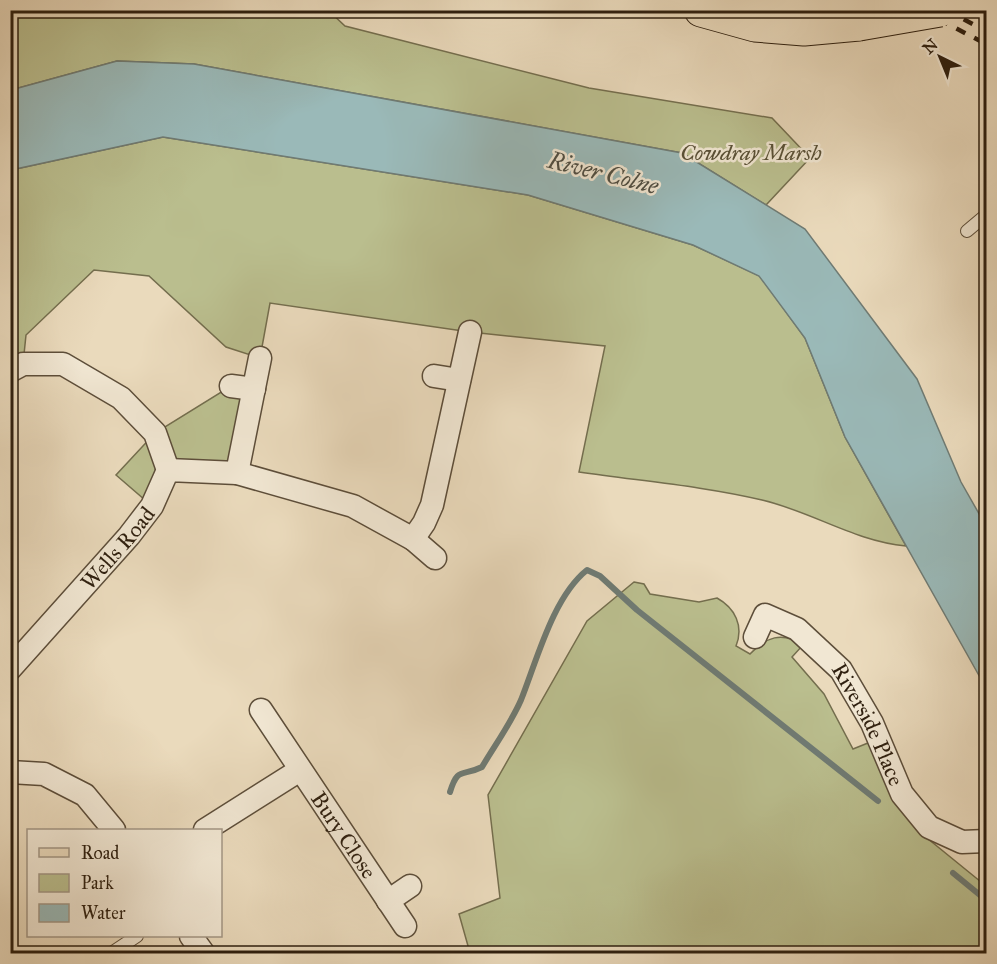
<svg xmlns="http://www.w3.org/2000/svg" width="997" height="964" font-family="'IM FELL Great Primer',serif">
<style>
.green{fill:#babe8e;stroke:#746e4e;stroke-width:1.5}
.water{fill:#9ab9b8;stroke:#6f7b74;stroke-width:1.5}
.lines{fill:none;stroke-linecap:round;stroke-linejoin:round}
.stream{stroke:#6f7b74;stroke-width:6}
.service-casing{stroke:#5d4e3a;stroke-width:14}
.minor-casing{stroke:#5d4e3a;stroke-width:25}
.primary-casing{stroke:#2e1f0f;stroke-width:35}
.service{stroke:#f1e7d3;stroke-width:12}
.minor{stroke:#f1e7d3;stroke-width:22}
.primary{stroke:#eadabc;stroke-width:33}
.rail{stroke:#2e1f0f;stroke-width:4.5;stroke-dasharray:10 10;stroke-linecap:butt}
.primary-bridge-casing{stroke:#2e1f0f;stroke-width:35;stroke-linecap:butt}
.primary-bridge{stroke:#eadabc;stroke-width:33}
.labels{text-anchor:middle;dominant-baseline:central;stroke-width:5;stroke-linejoin:round;paint-order:stroke}
.park-label{font-size:22px;font-style:italic;fill:#584f35;stroke:#f1e7d3}
.street-label{font-size:22px;fill:#2e1f0f;stroke:#f1e7d3}
.water-label{font-size:24px;font-style:italic;fill:#4e4d42;stroke:#f1e7d3}
</style>
<rect width="100%" height="100%" fill="#eadabc"/>
<filter id="stains"><feTurbulence type="fractalNoise" baseFrequency=".00333" numOctaves="4"/><feColorMatrix values="0 0 0 0 .2 0 0 0 0 .09 0 0 0 0 .02 0 0 0 .5 -.17"/></filter>
<radialGradient id="worn" r=".72"><stop offset=".6" stop-color="#630" stop-opacity="0"/><stop offset="1" stop-color="#630" stop-opacity=".3"/></radialGradient>
<g class="green">
<path d="M11,11H329L345,26L589,88L772,118L810,158L766,205L682,153L194,64L117,61L11,90Z"/>
<path d="M163,137L528,195L693,245L760,276L805,338L845,437L906,546C854,541 813,512 762,500C703,486 640,481 579,472L605,346L470,332L270,303L260,358L226,347L149,276L94,270L26,335L23,364L11,371V170Z"/>
<path d="M231,386L254,389L237,473L169,470L152,506L116,475L155,433Z"/>
<path d="M634,582L644,584L650,594L699,602L717,598C735,608 744,626 736,646L750,654C766,637 782,631 803,645L792,657L824,694L853,749L868,743L927,838L986,886V953H470L459,914L500,898L488,795L587,621Z"/>
</g>
<path class="water" d="M117,61L194,64L682,153L805,229L917,379L961,482L986,526V688L845,437L805,338L759,276L693,245L528,195L163,137L11,170V90Z"/>
<g class="lines">
<g class="stream">
<path d="M450,792C458,766 462,777 482,767C495,745 511,723 521,700C537,660 553,597 587,570L600,576L637,610L878,801"/>
<path d="M953,873L986,900"/>
</g>
<g class="service-casing">
<g id="service">
<path d="M967,231L986,215"/>
<path d="M110,954L137,936"/>
</g>
</g>
<g class="minor-casing">
<g id="minor">
<path d="M10,371L23,364H63L121,398L155,433L168,470"/>
<path d="M434,376L459,380"/>
<path d="M231,386L254,389"/>
<path d="M237,473L260,358"/>
<path d="M413,539L435,558"/>
<path id="s1" d="M755,637L765,615L797,629L841,670L872,723L902,794L929,827L962,842L986,841"/>
<path id="s2" d="M10,669L129,536L152,506L168,470L237,473L353,506L413,539L424,523L432,505L470,332"/>
<path id="s3" d="M261,710L405,926"/>
<path d="M10,772L44,774L85,795L114,830"/>
<path d="M205,830L300,770"/>
<path d="M388,901L410,886"/>
<path d="M191,936L204,954"/>
</g>
</g>
<g class="primary-casing">
<path id="primary" d="M701,10L755,25L804,29L859,24"/>
</g>
<use href="#service" class="service"/>
<use href="#minor" class="minor"/>
<use href="#primary" class="primary"/>
<g class="rail">
<path d="M921,10L986,44"/>
<path d="M946,10L986,31"/>
</g>
<g class="primary-bridge-casing">
<path id="primary-bridge" d="M859,24L940,10"/>
</g>
<use href="#primary-bridge" class="primary-bridge"/>
</g>
<g class="labels">
<g class="park-label">
<text x="751" y="152">Cowdray Marsh</text>
</g>
<g class="street-label">
<text stroke="none"><textPath href="#s2" startOffset="162">Wells Road</textPath></text>
<text stroke="none"><textPath href="#s1" startOffset="180">Riverside Place</textPath></text>
<text stroke="none"><textPath href="#s3" startOffset="150">Bury Close</textPath></text>
</g>
<g class="water-label">
<text transform="translate(603 173) rotate(14)">River Colne</text>
</g>
</g>
<rect width="997" height="964" fill="none" stroke="#eadabc" stroke-width="36"/>
<rect x="12" y="12" width="973" height="940" fill="none" stroke="#2e1f0f" stroke-width="3"/>
<rect x="18" y="18" width="961" height="928" fill="none" stroke="#2e1f0f" stroke-width="1.5"/>
<rect x="27" y="829" width="195" height="108" fill="#f1e7d3" stroke="#a39785" stroke-width="1.5"/>
<rect x="39" y="848" width="30" height="9" fill="#eadabc" stroke="#a39785" stroke-width="1.5"/>
<text x="81" y="859" font-size="18" fill="#2e1f0f">Road</text>
<rect x="39" y="874" width="30" height="18" fill="#babe8e" stroke="#a39785" stroke-width="1.5"/>
<text x="81" y="889" font-size="18" fill="#2e1f0f">Park</text>
<rect x="39" y="904" width="30" height="18" fill="#9ab9b8" stroke="#a39785" stroke-width="1.5"/>
<text x="81" y="919" font-size="18" fill="#2e1f0f">Water</text>
<g transform="translate(940 57) rotate(317)" stroke="#f1e7d3" stroke-width="4.5" paint-order="stroke">
<path d="M0-4.5L10 22L0 15L-10 22Z" fill="#2e1f0f"/>
<text y="-9" font-size="16" font-weight="bold" text-anchor="middle" fill="#2e1f0f">N</text>
</g>
<rect width="100%" height="100%" filter="url(#stains)"/>
<rect width="100%" height="100%" fill="url(#worn)"/>
</svg>
